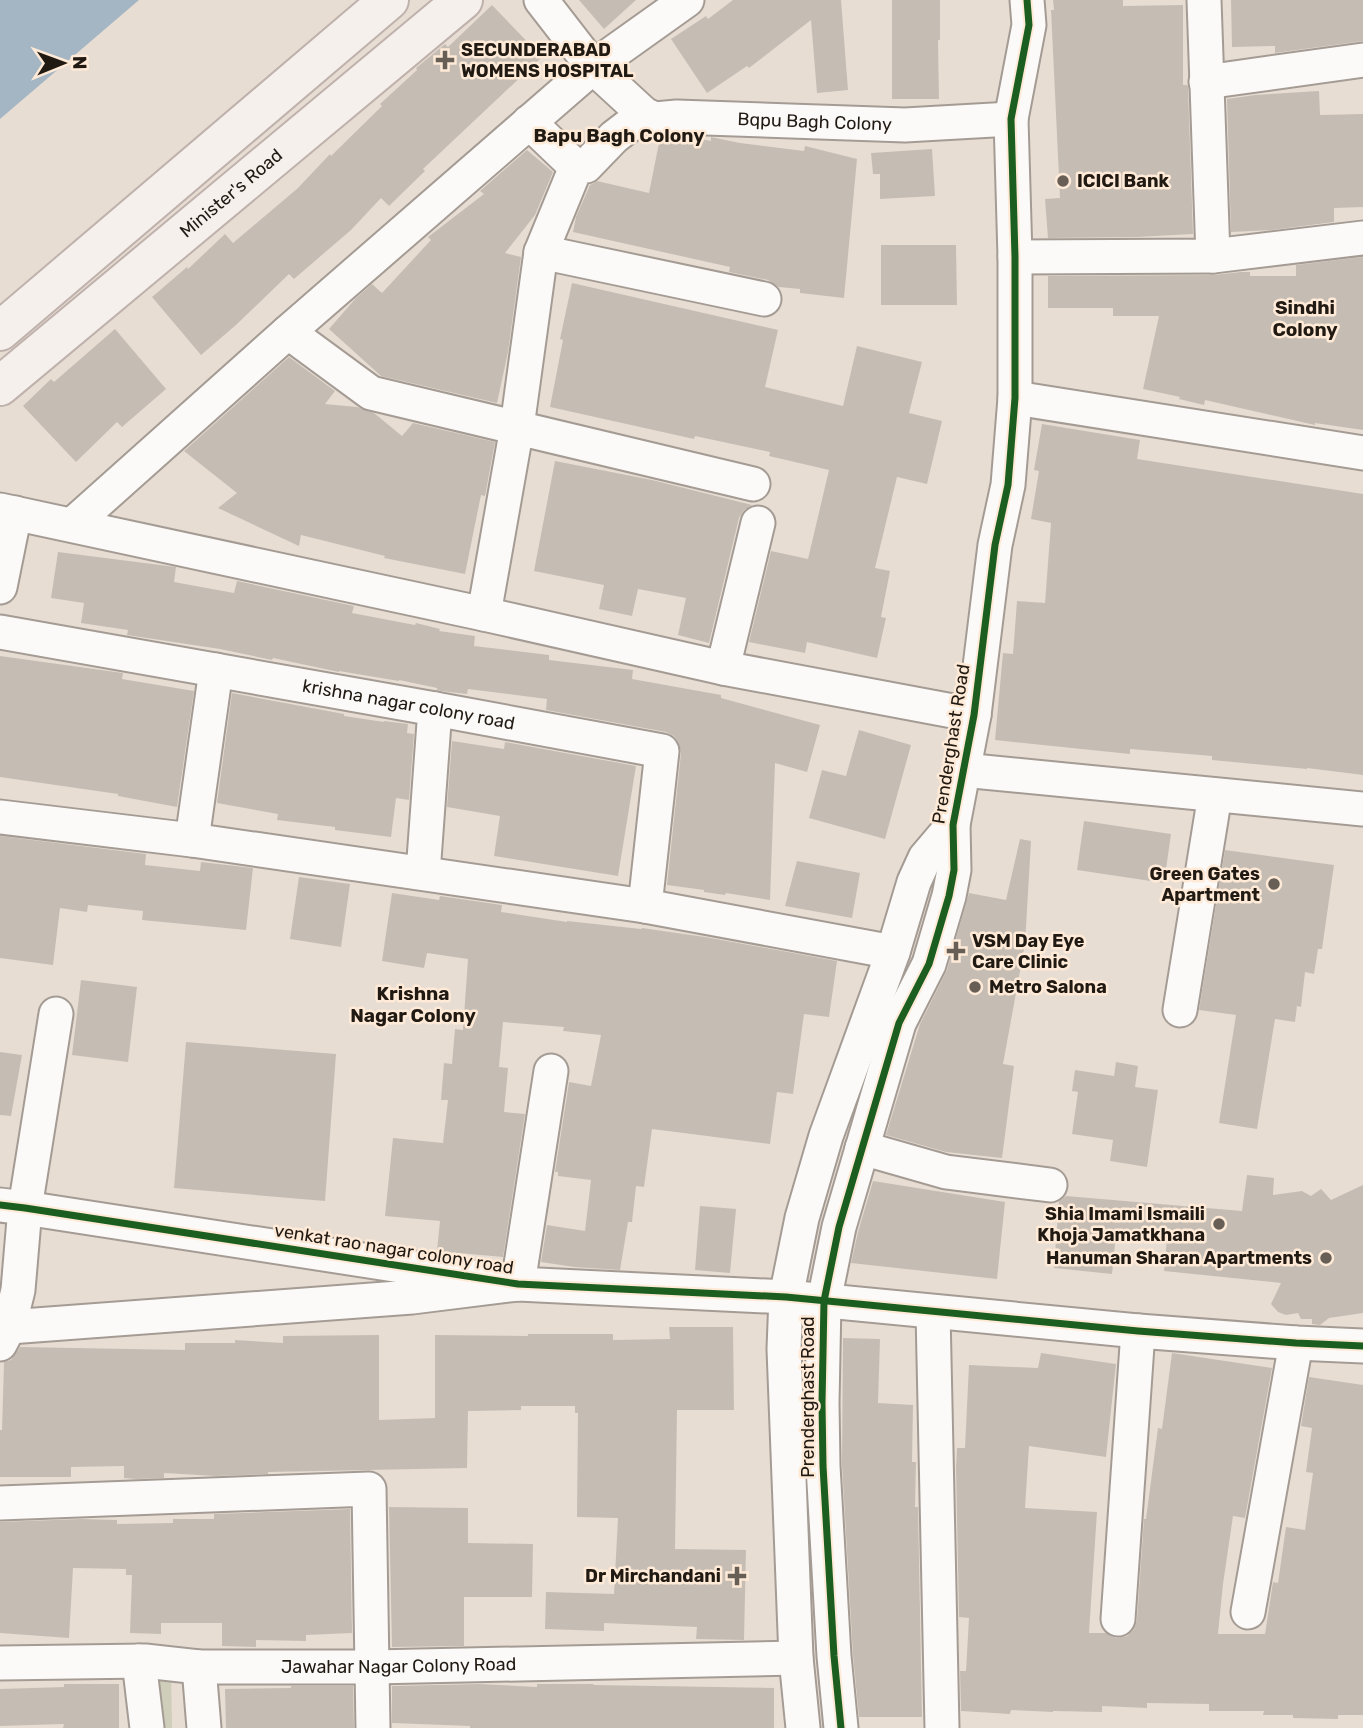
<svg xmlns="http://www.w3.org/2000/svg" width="1363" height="1728" font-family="Rubik,sans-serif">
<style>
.green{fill:#ceceba}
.water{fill:#a4b6c3}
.building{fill:#c5bdb4}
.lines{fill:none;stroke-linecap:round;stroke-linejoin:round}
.minor-casing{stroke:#a49c94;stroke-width:37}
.major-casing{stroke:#bfb1ac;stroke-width:42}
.minor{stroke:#fcfaf8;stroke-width:33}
.major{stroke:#f6f0ed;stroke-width:38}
.cycleway-casing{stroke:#feead7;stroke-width:11}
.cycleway{stroke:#1b5e20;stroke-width:7}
.poi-dot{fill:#675e56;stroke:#feead7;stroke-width:2.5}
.labels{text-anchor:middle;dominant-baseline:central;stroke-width:5;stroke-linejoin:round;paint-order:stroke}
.poi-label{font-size:18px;font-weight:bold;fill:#211a13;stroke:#feead7;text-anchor:start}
.street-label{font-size:18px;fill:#211a13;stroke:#feead7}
.neighbourhood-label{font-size:19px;font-weight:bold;fill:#211a13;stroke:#feead7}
</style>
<rect width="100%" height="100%" fill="#e8ddd3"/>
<path class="green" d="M145,1663L171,1666L172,1728H130Z"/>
<path class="water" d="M0,0H139L0,119Z"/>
<g class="building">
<path d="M579,0H636L604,29Z"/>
<path d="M733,0H841L848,90L817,93L811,20L749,68L747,66L707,93L671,39L706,16L708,19Z"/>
<path d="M892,0H940V40H938L939,99H892Z"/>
<path d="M1053,0H1123V6L1183,5V85H1187L1188,87L1193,234L1137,237L1048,238L1045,199L1060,198L1051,10H1054Z"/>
<path d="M1231,0H1363V41L1275,53V46L1232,47Z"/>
<path d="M492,5L542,57L423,169L425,171L389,206L381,198L351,230L294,279L289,274L236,325L201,355L152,297L187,267L188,269L225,234L233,243L298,188L330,154L331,156L382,106L380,104L417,70L416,68L445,44L448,47Z"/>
<path d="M1319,91L1320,115L1363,114V207L1334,208V222L1272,230L1231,232L1227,99L1255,95Z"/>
<path d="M678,136L691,137L711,141V137L740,143L804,151L805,146L857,159L844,298L800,293V289L779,287L768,280L729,272L730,267L573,232L576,217L590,185L597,181L649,193L660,138Z"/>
<path d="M932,149L935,196L880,199V174H873L871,153Z"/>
<path d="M527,150L553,172L535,215L505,253L521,257L508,352L497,403L381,376L329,329L356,298L372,284L382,293L431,240L428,237L484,194L480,191Z"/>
<path d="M881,245H956L957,305H881Z"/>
<path d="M1363,257V430L1315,423V425L1205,400L1204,405L1179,399L1180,397L1143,389L1159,316H1113V308H1048V276L1213,275L1241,272H1250V276H1296V265Z"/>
<path d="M572,283L778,330L765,387L843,406L857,346L922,362L909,413L942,421L927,484L897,477L875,568L890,571L881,617L886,618L877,658L807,642L805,653L749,642L771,551L808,559L829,470L769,456L770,452L695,436L694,439L550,407L563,340L560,339Z"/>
<path d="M115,329L166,389L122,427L117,422L76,462L23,406L51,379L54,382Z"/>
<path d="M289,357L335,391L325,404L357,407L374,413L402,436L413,423L495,442L485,496L481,495L465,574L384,558L385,556L301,535L299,546L218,508L237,493L184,451Z"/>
<path d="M1042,424L1140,440L1137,459L1363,494V775L1307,768V769L1212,760V756L1130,749V754L995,740L1003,653L1013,654L1017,601L1045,603L1051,523L1031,519L1039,471L1034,470Z"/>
<path d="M555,461L652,480L752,505L744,510L739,518L709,643L678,635L686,598L638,589L632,616L599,609L604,585L534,571Z"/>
<path d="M58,552L176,567L174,582L234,593L237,581L354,606L352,613L415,625L416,623L440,629L439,631L475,636L474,646L549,655V660L633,670L632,679L721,695V698L820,725L807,772L775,763L770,900L726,893L725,895L704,892V890L667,885L681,753L679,743L674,736L666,732L546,710L547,699L468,689L467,694L441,691L437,690V688L399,680V681L339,671V672L273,658L272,660L220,649L127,635L128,630L81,623L84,603L51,598Z"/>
<path d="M0,656L123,673L122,679L194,691L177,807L118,796V794L0,777Z"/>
<path d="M232,693L344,714V716L384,722V721L408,724L407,733L414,734L409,800L396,798L391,837L335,830V827L277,820L278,814L217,803Z"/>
<path d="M859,730L911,745L885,839L809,818L822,770L846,776Z"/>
<path d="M452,741L504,749L505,742L636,766L618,876L494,856L500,816L447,807Z"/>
<path d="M1084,821L1171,834L1164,883L1077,870Z"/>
<path d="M0,836L146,854L145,865L200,871L201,862L253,868L246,930L142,920L143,911L88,905L87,912L60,908L53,965L0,958Z"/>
<path d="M1020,839L1031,841L1025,944L1003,1064L1014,1066L1002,1158L946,1152L886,1135L920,1024L947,970L969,893L1006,900Z"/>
<path d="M1225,850L1334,865L1322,949H1318L1314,974L1305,972L1301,1007L1297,1006L1295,1022L1275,1019L1257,1129L1219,1123L1236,1015L1199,1010Z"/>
<path d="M797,861L860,873L852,918L785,906Z"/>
<path d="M299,877L350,884L341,947L290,939Z"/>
<path d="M392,893L439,900L440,896L502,905L501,912L567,922V921L641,929L642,928L705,937L837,961L829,1017L804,1014L793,1094L777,1092L770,1144L652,1129L644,1187L636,1186L632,1222H628L620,1270L574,1267L541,1262L547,1225L585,1231L591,1180L558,1176V1172H555L569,1082L591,1086L601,1035L563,1031L564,1027L503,1022L499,1067L508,1068L504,1112L525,1114L503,1257L437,1251L440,1221L385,1216L393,1138L443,1143L448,1100H441L444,1063L452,1064L455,1029L463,1030L468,959L427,953L424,968L382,961Z"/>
<path d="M81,980L137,987L128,1062L72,1055Z"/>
<path d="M186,1042L336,1054L325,1201L174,1188Z"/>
<path d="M0,1052L22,1055L11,1116L0,1115Z"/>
<path d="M1116,1062L1138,1066L1135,1087L1158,1090L1147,1167L1110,1161L1113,1140L1072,1134L1078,1092L1072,1091L1075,1070L1114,1076Z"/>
<path d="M1247,1175L1274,1178L1273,1195L1302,1191L1311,1196L1321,1189L1331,1200L1363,1185V1313L1329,1318L1320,1325L1312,1324V1319H1301L1298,1313L1286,1315L1278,1312L1271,1304L1281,1283L1164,1271L1167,1238L1116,1234L1112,1274L1054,1268L1059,1201L1066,1196L1242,1211Z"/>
<path d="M873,1181L1005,1202L997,1279L851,1263L858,1232Z"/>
<path d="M700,1206L736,1209L730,1273L695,1270Z"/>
<path d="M669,1327H733L734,1410H677L675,1549L746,1550L744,1640L696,1639L697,1627L604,1623V1631L545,1629L546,1592L614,1594L618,1518L577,1517L578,1413H575V1406H521V1410L468,1411L467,1468L268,1472V1474L216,1476L164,1473V1478L137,1479L124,1478V1466L71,1467V1477H0V1430H2L4,1362L11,1360L20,1347L185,1350V1343H235V1340L283,1343V1336L379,1335V1420L435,1418V1335L528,1336V1334H613V1340L670,1339Z"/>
<path d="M843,1338L880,1339L878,1403L913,1405L912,1462H916L915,1507H918L922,1717H859L853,1655L842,1465Z"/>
<path d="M1041,1353L1116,1364L1106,1457L1029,1446L1025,1508L1097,1512L1089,1633H1106L1116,1638L1127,1636L1134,1629L1137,1620L1144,1519H1146L1158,1428L1162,1429L1172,1353L1272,1368L1245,1518L1233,1516L1223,1584L1218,1634H1265L1273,1582L1278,1583L1286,1527L1305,1530L1313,1473L1306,1472L1312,1428L1301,1426L1309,1377L1363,1385V1715H1338V1719L1293,1718V1715H1263L1264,1711H1209V1704L1147,1703V1708L1102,1706V1712L1053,1711V1712L1011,1710L1010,1714L961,1711L960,1671H966L969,1618L959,1617L956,1468L957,1448H965L969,1365L1038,1368Z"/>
<path d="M389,1507L468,1508V1543L533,1544L532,1597H464V1646L392,1647Z"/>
<path d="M350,1509L352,1633L306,1635V1641L256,1640V1647L222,1646V1623H161V1634L130,1633L132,1575H126V1569L73,1568L69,1638L0,1633V1522L81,1519L117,1520V1524L173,1523V1519H214V1514Z"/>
<path d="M64,1684H119V1728H63L64,1724L0,1726V1689L64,1687Z"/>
<path d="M480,1684L537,1687V1684H594L593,1685L774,1688V1728H470V1726L392,1723V1686Z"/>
<path d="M291,1686H353L354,1728H226L225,1689L291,1688Z"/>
</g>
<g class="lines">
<g class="minor-casing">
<g id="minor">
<path id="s1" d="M541,0L593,67L644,114L655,119L677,117L905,125L1011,119"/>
<path d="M1204,0L1213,256"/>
<path d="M1206,82L1363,60"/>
<path d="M529,122L576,167"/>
<path d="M541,252L764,299"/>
<path d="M1015,257L1213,256L1363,238"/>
<path d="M288,332L371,393L753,484"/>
<path d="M1015,398L1363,453"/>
<path d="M0,510L484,614L723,668L974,715"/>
<path d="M72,525L288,332L593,67L687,0"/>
<path d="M0,587L15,513"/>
<path d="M484,614L517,427L541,252L576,167L586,166L614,137L644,114"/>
<path id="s2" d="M0,632L435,709L662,751L645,906"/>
<path d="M723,668L758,523"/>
<path d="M963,770L1363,809"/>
<path d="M0,817L192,840L645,906L893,952"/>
<path d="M192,840L216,670"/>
<path d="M423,873L435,709"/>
<path d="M1180,1010L1215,795"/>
<path d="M862,1148L946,1172L1050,1185"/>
<path d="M0,1205L25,1208L518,1284L786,1297L1138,1331L1296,1343L1363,1346"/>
<path d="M933,1312L942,1728"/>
<path d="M9,1327L412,1297L518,1284L551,1071"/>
<path d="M0,1344L9,1327L18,1290L25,1208L56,1014"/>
<path d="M0,1503L369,1489L373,1728"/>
<path d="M1248,1612L1296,1343"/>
<path d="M1118,1619L1138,1331"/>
<path d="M139,1661L147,1728"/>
<path id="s3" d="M0,1663L145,1661L199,1667H373L796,1658"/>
<path d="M199,1667L204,1728"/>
<path d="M803,1728L796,1658L784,1349L786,1297L802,1218L826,1136L893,952L914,882L925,858L953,825"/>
<path d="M841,1728L834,1656L823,1466L822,1403L824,1301L839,1227L899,1023L929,964L949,896L954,870L953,825L974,715L995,545L1008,485L1015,398V257L1011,119L1029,25L1027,0"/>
</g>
</g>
<g class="major-casing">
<g id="major">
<path d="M0,331L389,0"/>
<path id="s4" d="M0,386L463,0"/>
</g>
</g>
<use href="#minor" class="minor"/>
<use href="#major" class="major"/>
<g class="cycleway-casing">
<g id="cycleway">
<path d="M0,1205L25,1208L518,1284L786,1297L1138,1331L1296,1343L1363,1346"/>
<path d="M841,1728L834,1656L823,1466L822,1403L824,1301L839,1227L899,1023L929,964L949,896L954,870L953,825L974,715L995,545L1008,485L1015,398V257L1011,119L1029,25L1027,0"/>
</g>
</g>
<use href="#cycleway" class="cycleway"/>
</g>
<g class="poi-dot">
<path d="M441.5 49.5h7v7h7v7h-7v7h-7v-7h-7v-7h7z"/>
<circle cx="1063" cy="181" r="7"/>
<circle cx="1274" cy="884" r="7"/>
<path d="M952.5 940.5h7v7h7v7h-7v7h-7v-7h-7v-7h7z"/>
<circle cx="975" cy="987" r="7"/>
<circle cx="1219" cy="1224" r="7"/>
<circle cx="1326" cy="1258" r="7"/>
<path d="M733.5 1565.5h7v7h7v7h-7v7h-7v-7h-7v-7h7z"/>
</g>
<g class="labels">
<g class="poi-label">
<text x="461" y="50">SECUNDERABAD<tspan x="461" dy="21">WOMENS HOSPITAL</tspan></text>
<text x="1077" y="181">ICICI Bank</text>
<text x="1260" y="874" text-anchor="end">Green Gates<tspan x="1260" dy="21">Apartment</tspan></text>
<text x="972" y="941">VSM Day Eye<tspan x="972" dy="21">Care Clinic</tspan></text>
<text x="989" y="987">Metro Salona</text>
<text x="1205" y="1214" text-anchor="end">Shia Imami Ismaili<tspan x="1205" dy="21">Khoja Jamatkhana</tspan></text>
<text x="1312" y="1258" text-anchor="end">Hanuman Sharan Apartments</text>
<text x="721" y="1576" text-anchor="end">Dr Mirchandani</text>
</g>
<g class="street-label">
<text stroke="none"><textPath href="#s1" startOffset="326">Bqpu Bagh Colony</textPath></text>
<text stroke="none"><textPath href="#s4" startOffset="301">Minister's Road</textPath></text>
<text stroke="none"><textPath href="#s2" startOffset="415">krishna nagar colony road</textPath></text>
<text transform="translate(951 744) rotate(-81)">Prenderghast Road</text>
<text transform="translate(394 1249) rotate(9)">venkat rao nagar colony road</text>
<text transform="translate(808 1397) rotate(-90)">Prenderghast Road</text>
<text stroke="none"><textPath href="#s3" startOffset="399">Jawahar Nagar Colony Road</textPath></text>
</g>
<g class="neighbourhood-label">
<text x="619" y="135">Bapu Bagh Colony</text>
<text x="1305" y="307">Sindhi<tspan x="1305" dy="22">Colony</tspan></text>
<text x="413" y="993">Krishna<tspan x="413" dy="22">Nagar Colony</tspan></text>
</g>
</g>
<g transform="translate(63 63) rotate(89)" stroke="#feead7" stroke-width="5" paint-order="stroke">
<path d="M0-5L12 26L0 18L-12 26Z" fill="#211a13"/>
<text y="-10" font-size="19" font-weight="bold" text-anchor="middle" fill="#211a13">N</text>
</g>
</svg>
